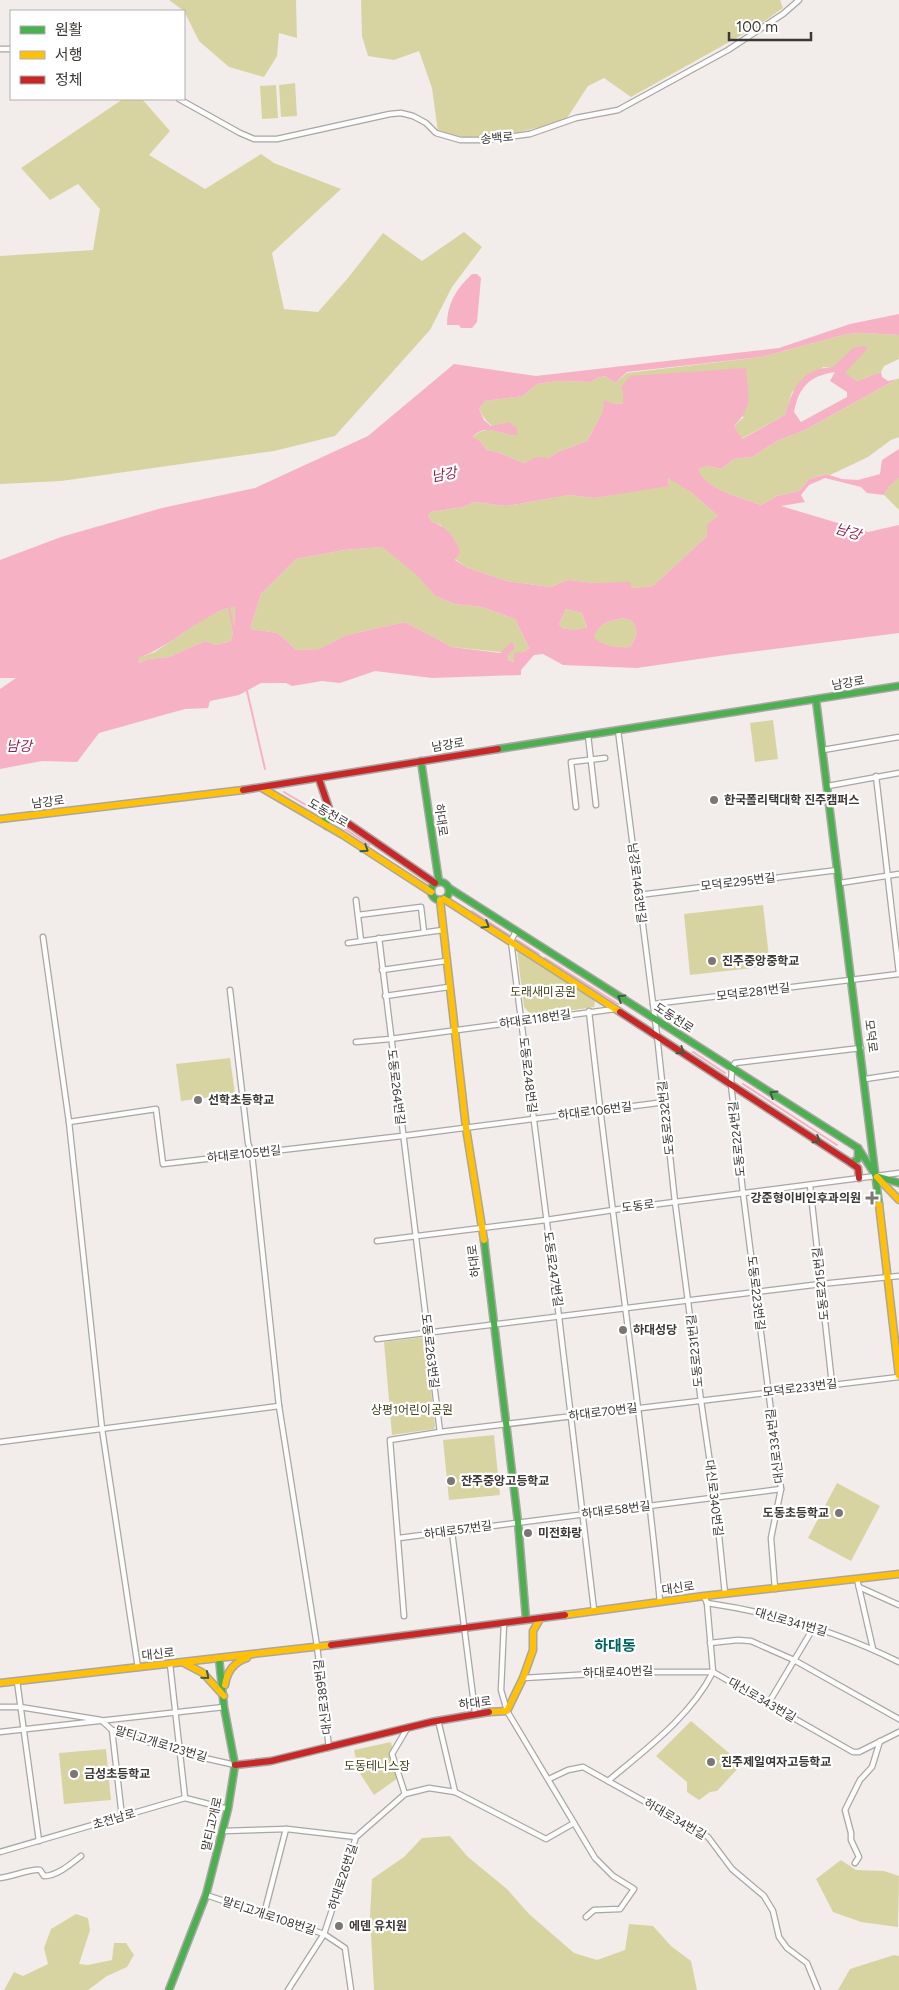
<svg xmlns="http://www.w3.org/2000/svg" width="899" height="1990" font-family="Figtree,'Noto Sans KR',sans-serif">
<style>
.green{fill:#d8d4a2}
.water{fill:#f6b1c5;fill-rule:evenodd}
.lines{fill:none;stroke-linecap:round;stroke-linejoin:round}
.stream{stroke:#f6b1c5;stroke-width:2}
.street-casing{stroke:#aaa6a4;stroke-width:7}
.fast-casing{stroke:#aaa6a4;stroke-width:9}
.slow-casing{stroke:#aaa6a4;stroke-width:9}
.jam-casing{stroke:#aaa6a4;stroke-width:9}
.street{stroke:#fdfcfc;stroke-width:4.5}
.fast{stroke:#4caf50;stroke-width:6}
.slow{stroke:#ffc107;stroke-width:6}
.jam{stroke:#c62828;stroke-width:6}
.oneway{stroke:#415c3e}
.poi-dot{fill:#7c7775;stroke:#fff;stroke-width:2}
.labels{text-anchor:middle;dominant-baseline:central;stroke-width:4.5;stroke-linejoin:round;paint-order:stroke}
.street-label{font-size:12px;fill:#3c3836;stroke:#fff}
.poi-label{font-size:12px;font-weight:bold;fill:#3c3836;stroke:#fff;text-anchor:start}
.park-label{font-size:12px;fill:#44421a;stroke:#fff}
.water-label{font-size:14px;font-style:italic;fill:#8e224e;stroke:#fff}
.quarter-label{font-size:15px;font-weight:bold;fill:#00655e;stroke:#fff}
</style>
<rect width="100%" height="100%" fill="#f2ecea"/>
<g class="green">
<path d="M169,0H296L297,38L279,33L277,56L264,77L229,67L199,41L184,11Z"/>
<path d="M361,0H780L783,8L756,27L631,97L604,78L588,86L565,121C524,131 479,145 438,132L432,88L419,51L394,60L368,56L362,36Z"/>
<path d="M295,83L297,116L281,117L279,85Z"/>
<path d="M276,85L278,118L262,119L260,86Z"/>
<path d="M123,99H142L170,131L149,155L205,189L261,154L274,163L341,189L272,253L284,309L318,312L348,278L383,233L422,261L464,232L482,247L452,287L430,330L335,436L274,451L61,481L0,484V256L93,250L100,209L78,184L50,200L21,168Z"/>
<path d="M863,333L899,335V359L884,366L881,372L857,381L844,373L843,359L833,367H823L792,392L785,415L741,439L734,426L744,417L623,390V404L611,403L603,411L587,441L560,451L548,458H537L524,463L497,452L487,450L480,441L473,438C483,425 497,431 510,435C494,428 487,425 479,409L485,401L523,396L537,384L558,381L591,382L597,378L605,376L615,383L627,373L761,357L847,334Z"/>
<path d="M899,378V437L891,440L868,457L830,475L825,474L809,479L799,491L777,496L761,505C743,498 703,489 697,469L707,466L721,469L734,459L752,457L777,441L805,430Z"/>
<path d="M668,477L692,493L718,516L707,536L653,586L631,588V583H594L568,580L551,587L506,581L466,567L455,559L441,525L432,522L428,515L431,512L463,507L475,502L506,506L570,495L595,498L669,485Z"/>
<path d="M899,478V510L884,495L889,487Z"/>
<path d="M382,547L420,577L435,596L455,604L482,607L515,619L529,648L524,652L515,654V662L508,660L509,653L452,647L405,622L347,635L319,649L296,650L278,633L250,629L261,594L296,559L344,550Z"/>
<path d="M235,605L234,627L231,641L216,645L205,641L169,657L148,659L139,663L137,658L155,652L206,617Z"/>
<path d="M566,609L582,613L587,629L573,630L562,628L559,624Z"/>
<path d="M623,618L632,621C639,633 637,636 630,647C619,648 600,646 593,637C599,623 609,621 623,618Z"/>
<path d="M773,720L778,759L755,762L750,723Z"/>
<path d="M763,905L770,966L690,975L684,914Z"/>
<path d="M517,950L595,1001L594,1007L532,1016L524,1007Z"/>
<path d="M230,1058L235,1094L181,1101L176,1064Z"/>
<path d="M425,1337L435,1425L434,1429L392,1435L384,1342Z"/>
<path d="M494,1435L500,1495L449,1500L443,1440Z"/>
<path d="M837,1483L880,1506L851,1561L808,1538Z"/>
<path d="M691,1721L742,1764L717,1791L710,1792L699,1800L687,1792V1782L656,1756Z"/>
<path d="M391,1742L398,1778L374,1795L359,1772L354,1750Z"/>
<path d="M106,1749L111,1800L64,1804L59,1753Z"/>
<path d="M450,1836L468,1857L507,1889L529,1914L574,1953L597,1960L625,1950L629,1924L653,1926L671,1946L691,1961L697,1990H374L370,1916L372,1879L404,1857L422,1838Z"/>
<path d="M841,1860L856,1870L884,1871L899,1876L898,1927L861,1922L833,1912L816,1879Z"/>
<path d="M76,1914L88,1918L90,1930L79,1964L88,1965L112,1960L114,1943H126L134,1955L127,1967L107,1976L88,1990H4L14,1972L23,1976L48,1964L44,1948L51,1929Z"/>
<path d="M894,1955L899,1956V1990H838L850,1969Z"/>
</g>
<g class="water">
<path d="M472,274H477L481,278L477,322L472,328H461L459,325H447C447,304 456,289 472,274Z"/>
<path d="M899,314V335L863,333L847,334L761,357L627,372L615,383L605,376L597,378L591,382L558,381L537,384L523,396L485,401L479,409L484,420L491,426L509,422L517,428V435C502,436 485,422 473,437L480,441L487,450L497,452L524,463L537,457L548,458L560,451L587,441L603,411L604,400L611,403L623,404V390L621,387L630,376L746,368C748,394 754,407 734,426L742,439L785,415C793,388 801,368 833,367L853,348L864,346L868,348L845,373L857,381L881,372L882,377L888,381L897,379L805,430L777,441L752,457L734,459L721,469L707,466L698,469C703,489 743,498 761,505L777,496L799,491L809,479L826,474L842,479L858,480L880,474L882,460L899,449V478L889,487L884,495L867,493L861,487L825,478L809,485L801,495L805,502L781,506L868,532L899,525V633L726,655L637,668L563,665L543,654L534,655L521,670V675L432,678L375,671L340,683L322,681L292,686L286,683H261L239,695L210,701L208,708L185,709L99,733L77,762L42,761L0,769V689L16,678H0V560L61,537L162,508L255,488L368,436L454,364L536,376L779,348L850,324ZM835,372L830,381L847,392V397L801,422L794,412C799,386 810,376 835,372ZM668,478L692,493L718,516L707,525V536L653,586L631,588V582L594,583L568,580L551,587L506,581L466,567L455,560L460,552C454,537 448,527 432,522L428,515L431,512L463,507L475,502L506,506L570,495L595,498L669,486ZM382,547L419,577L435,596L455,604L482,607L515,619L529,648L524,652L514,653V662L508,660L509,653L515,648L512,642L500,653L452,647L405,622L347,635L319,649L296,650L278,633L250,629L261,594L296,559L344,550ZM235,606L234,627L231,641L216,645L205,641L169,657L148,659L139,663L138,658C173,646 199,615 235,606ZM566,609L582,613L587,628L573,630L562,628L559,624ZM623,618L632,621C639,633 637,636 630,647C620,648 600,646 594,637C599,623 609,621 623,618Z"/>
</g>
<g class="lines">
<g class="stream">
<path d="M229,608L234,632"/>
<path d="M247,691L265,769"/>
<path d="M284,792L321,814"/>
<path d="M327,817L369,845"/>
<path d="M472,911L509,935"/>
<path d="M517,940L539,954"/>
<path d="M545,958L618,1004"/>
<path d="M693,1052L725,1073"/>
<path d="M743,1084L837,1145"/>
</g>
<g class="street-casing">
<g id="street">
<path d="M0,49H11"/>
<path d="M179,99L240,133L254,139H277L390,114L401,113L413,116L426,123L436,133L460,140H486L530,134L576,118L618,110L728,50L783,14L799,0"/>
<path d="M618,730L657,1035L675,1202L701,1401L715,1497L725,1594"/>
<path d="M588,735L596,805"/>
<path d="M823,750L899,737"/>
<path d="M876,776L899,973"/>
<path d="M828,786L899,773"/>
<path d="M576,807L571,762L605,758"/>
<path d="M840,883L899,874"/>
<path d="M639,895L838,870"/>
<path d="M356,900L361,941"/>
<path d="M358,915L421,907L424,932"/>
<path d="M516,931L511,941L559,1317L594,1610"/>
<path d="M43,937L69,1122L102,1429L138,1668"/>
<path d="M379,938L440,1432L899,1377"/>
<path d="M348,943L443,930"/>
<path d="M382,970L446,961"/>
<path d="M230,990L248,1143L252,1154L279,1406L317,1646L329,1748"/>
<path d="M385,996L449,987"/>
<path d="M653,1004L899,974"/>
<path d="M589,1011C610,1209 641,1405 660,1602"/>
<path d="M356,1042L390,1039L615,1009"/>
<path d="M865,1079L899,1074"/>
<path d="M69,1122L156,1109L163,1164L402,1136L665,1102"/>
<path d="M810,1185L832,1384"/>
<path d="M377,1241L546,1220L620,1209L899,1173"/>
<path d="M377,1339L821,1284L899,1276"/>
<path d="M0,1442L279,1406"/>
<path d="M452,1532L475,1712"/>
<path d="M399,1538L781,1489"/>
<path d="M857,1579L873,1649"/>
<path d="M859,1587L899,1605"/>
<path d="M775,1589L771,1538L781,1489L743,1193L731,1084L732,1068L735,1063L861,1048"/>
<path d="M704,1596L707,1603L713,1672"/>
<path d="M707,1603C776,1613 837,1631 899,1662"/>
<path d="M404,1616L390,1440L440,1432"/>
<path d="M504,1623L501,1690L507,1711L595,1858L613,1876L634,1889L620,1909L594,1910L586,1917"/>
<path d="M710,1643L738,1640L751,1641L794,1660L899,1719"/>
<path d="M170,1664L185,1798"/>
<path d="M523,1678L628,1672H713L853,1752H859L899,1732"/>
<path d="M17,1681L39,1841"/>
<path d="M768,1704L814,1627"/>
<path d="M0,1707H20L101,1720L112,1730L178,1752L235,1765"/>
<path d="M112,1730L122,1817"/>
<path d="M0,1732L224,1707"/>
<path d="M549,1779L568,1770L583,1767L708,1837L732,1869L764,1896L773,1911L779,1937L787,1948L807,1963L818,1990"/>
<path d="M608,1781C646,1749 690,1717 713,1672"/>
<path d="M455,1792L546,1839L574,1823"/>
<path d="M405,1794L392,1754L408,1727"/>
<path d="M223,1831L287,1829L356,1837"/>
<path d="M0,1852L185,1798L228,1809"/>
<path d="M855,1863L859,1857L851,1840V1833L845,1810L860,1780L872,1767L880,1741"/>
<path d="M0,1878C11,1877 33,1868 40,1870L44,1876C57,1876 71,1864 81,1856"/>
<path d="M206,1895L324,1934L288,1990"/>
<path d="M264,1914L286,1829"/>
<path d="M351,1990L345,1948L324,1934L356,1837L405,1794L429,1788L455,1792L438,1720"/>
</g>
</g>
<g class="fast-casing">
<g id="fast">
<path d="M816,700L879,1204"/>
<path d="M498,749L899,686"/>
<path d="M421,761L439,882"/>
<path d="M327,826L324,816L330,813L334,814"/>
<circle cx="440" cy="891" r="9"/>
<path d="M449,888L858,1148L876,1176L899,1183"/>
<path d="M851,1163L858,1159V1148"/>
<path d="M484,1240L518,1522L526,1619"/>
<path d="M169,1990L206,1895L228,1809L235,1765L224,1707L219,1658"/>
</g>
</g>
<g class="slow-casing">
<g id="slow">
<path d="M262,788L343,835L431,892"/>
<path d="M0,819L243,790"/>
<path d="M444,899L620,1012"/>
<path d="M440,900L466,1128L484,1240"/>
<path d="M877,1177L899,1200"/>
<path d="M879,1204L899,1376"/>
<path d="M565,1615L704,1596L899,1574"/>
<path d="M184,1663L203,1673L224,1696"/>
<path d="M0,1683L331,1645"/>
<path d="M225,1685C227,1672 234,1662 247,1658"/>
<path d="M489,1712L507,1711L523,1678L533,1650V1631L540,1619"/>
</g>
</g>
<g class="jam-casing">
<g id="jam">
<path d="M319,779L330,811L435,883"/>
<path d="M243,790L498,749"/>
<path d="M620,1012L851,1163L858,1168L859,1178"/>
<path d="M331,1645L565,1615"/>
<path d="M235,1765L271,1761L431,1722L489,1712"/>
</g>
</g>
<use href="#street" class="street"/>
<use href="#fast" class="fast"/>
<use href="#slow" class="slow"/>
<use href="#jam" class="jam"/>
</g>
<defs><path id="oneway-chevron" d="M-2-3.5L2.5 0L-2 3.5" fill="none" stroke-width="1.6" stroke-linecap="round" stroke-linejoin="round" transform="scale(1.25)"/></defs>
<g class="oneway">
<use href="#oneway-chevron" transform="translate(365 849) rotate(33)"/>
<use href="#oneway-chevron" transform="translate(486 925) rotate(32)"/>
<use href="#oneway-chevron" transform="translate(621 998) rotate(-148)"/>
<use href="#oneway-chevron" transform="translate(681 1051) rotate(34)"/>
<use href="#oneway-chevron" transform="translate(773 1094) rotate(-148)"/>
<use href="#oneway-chevron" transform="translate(817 1140) rotate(33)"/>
<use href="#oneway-chevron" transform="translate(206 1676) rotate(41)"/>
</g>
<g class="poi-dot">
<circle cx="714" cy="800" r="5"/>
<circle cx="712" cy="961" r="5"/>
<circle cx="198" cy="1100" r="5"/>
<path d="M869.5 1190.5h5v5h5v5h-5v5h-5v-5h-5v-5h5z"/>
<circle cx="623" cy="1330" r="5"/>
<circle cx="451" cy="1481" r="5"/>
<circle cx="839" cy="1513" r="5"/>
<circle cx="528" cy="1533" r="5"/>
<circle cx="711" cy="1762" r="5"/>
<circle cx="74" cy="1774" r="5"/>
<circle cx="339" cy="1926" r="5"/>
</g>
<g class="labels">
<g class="street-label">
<text transform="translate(497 138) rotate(-5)">송백로</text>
<text transform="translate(848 683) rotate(-10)">남강로</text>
<text transform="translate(448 745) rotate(-9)">남강로</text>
<text transform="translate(48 802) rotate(-7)">남강로</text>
<text transform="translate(328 813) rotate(30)">도동천로</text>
<text transform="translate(441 820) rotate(82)">하대로</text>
<text transform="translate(738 882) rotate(-7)">모덕로295번길</text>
<text transform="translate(637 883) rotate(83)">남강로1463번길</text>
<text transform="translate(753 992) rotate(-7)">모덕로281번길</text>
<text transform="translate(674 1018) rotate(33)">도동천로</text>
<text transform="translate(535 1019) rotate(-8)">하대로118번길</text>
<text transform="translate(871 1036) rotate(83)">모덕로</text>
<text transform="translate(528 1075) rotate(83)">도동로248번길</text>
<text transform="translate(396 1087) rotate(83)">도동로264번길</text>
<text transform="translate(595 1111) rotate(-7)">하대로106번길</text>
<text transform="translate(666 1118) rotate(-96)">도동로232번길</text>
<text transform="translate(737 1139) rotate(-96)">도동로224번길</text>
<text transform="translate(244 1154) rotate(-6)">하대로105번길</text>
<text transform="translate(638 1206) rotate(-7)">도동로</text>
<text transform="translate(474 1261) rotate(-97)">하대로</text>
<text transform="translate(553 1269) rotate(82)">도동로247번길</text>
<text transform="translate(821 1284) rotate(-96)">도동로215번길</text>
<text transform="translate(756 1293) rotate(83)">도동로223번길</text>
<text transform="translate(430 1351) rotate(83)">도동로263번길</text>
<text transform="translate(695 1351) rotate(-96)">도동로231번길</text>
<text transform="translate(800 1388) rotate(-7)">모덕로233번길</text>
<text transform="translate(603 1412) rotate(-7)">하대로70번길</text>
<text transform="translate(775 1446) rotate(-97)">대신로334번길</text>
<text transform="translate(714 1498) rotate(83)">대신로340번길</text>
<text transform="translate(616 1510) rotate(-7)">하대로58번길</text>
<text transform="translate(458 1530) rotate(-8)">하대로57번길</text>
<text transform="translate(678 1588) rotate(-8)">대신로</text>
<text transform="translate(791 1622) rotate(16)">대신로341번길</text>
<text transform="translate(158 1654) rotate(-6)">대신로</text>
<text transform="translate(618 1672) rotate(-2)">하대로40번길</text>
<text transform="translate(323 1697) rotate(-97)">대신로389번길</text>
<text transform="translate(762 1700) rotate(30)">대신로343번길</text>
<text transform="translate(475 1703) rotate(-7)">하대로</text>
<text transform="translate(161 1744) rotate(17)">말티고개로123번길</text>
<text transform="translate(114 1819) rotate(-16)">초전남로</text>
<text transform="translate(675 1819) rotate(30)">하대로34번길</text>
<text transform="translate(212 1824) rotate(-77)">말티고개로</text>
<text transform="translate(343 1877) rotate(-72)">하대로26번길</text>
<text transform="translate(269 1916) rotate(18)">말티고개로108번길</text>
</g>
<g class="poi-label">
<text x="724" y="800">한국폴리택대학 진주캠퍼스</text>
<text x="722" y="961">진주중앙중학교</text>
<text x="208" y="1100">선학초등학교</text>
<text x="861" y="1198" text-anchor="end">강준형이비인후과의원</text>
<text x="633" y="1330">하대성당</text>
<text x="461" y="1481">잔주중앙고등학교</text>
<text x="829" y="1513" text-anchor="end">도동초등학교</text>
<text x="538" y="1533">미전화랑</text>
<text x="721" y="1762">진주제일여자고등학교</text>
<text x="84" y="1774">금성초등학교</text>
<text x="349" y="1926">에덴 유치원</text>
</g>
<g class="park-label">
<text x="543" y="992">도래새미공원</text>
<text x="412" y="1410">상평1어린이공원</text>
<text x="377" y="1766">도동테니스장</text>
</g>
<g class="water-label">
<text transform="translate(444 475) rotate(-11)">남강</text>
<text transform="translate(848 532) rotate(17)">남강</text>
<text x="19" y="746">남강</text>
</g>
<g class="quarter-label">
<text x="615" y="1646">하대동</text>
</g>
</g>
<rect x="10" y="10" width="175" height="90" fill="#ffffff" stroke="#b1afaf"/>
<rect x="20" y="26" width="25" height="8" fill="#4caf50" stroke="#b1afaf"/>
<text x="55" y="35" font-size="15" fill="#3c3836">원활</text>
<rect x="20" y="51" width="25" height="8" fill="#ffc107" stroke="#b1afaf"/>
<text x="55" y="60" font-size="15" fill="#3c3836">서행</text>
<rect x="20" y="76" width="25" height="8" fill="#c62828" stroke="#b1afaf"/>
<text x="55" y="85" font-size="15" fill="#3c3836">정체</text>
<path d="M729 32v8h82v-8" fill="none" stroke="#3c3836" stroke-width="2.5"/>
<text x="736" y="32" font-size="15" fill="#3c3836" stroke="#ffffff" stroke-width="4" paint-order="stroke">100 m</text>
</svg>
